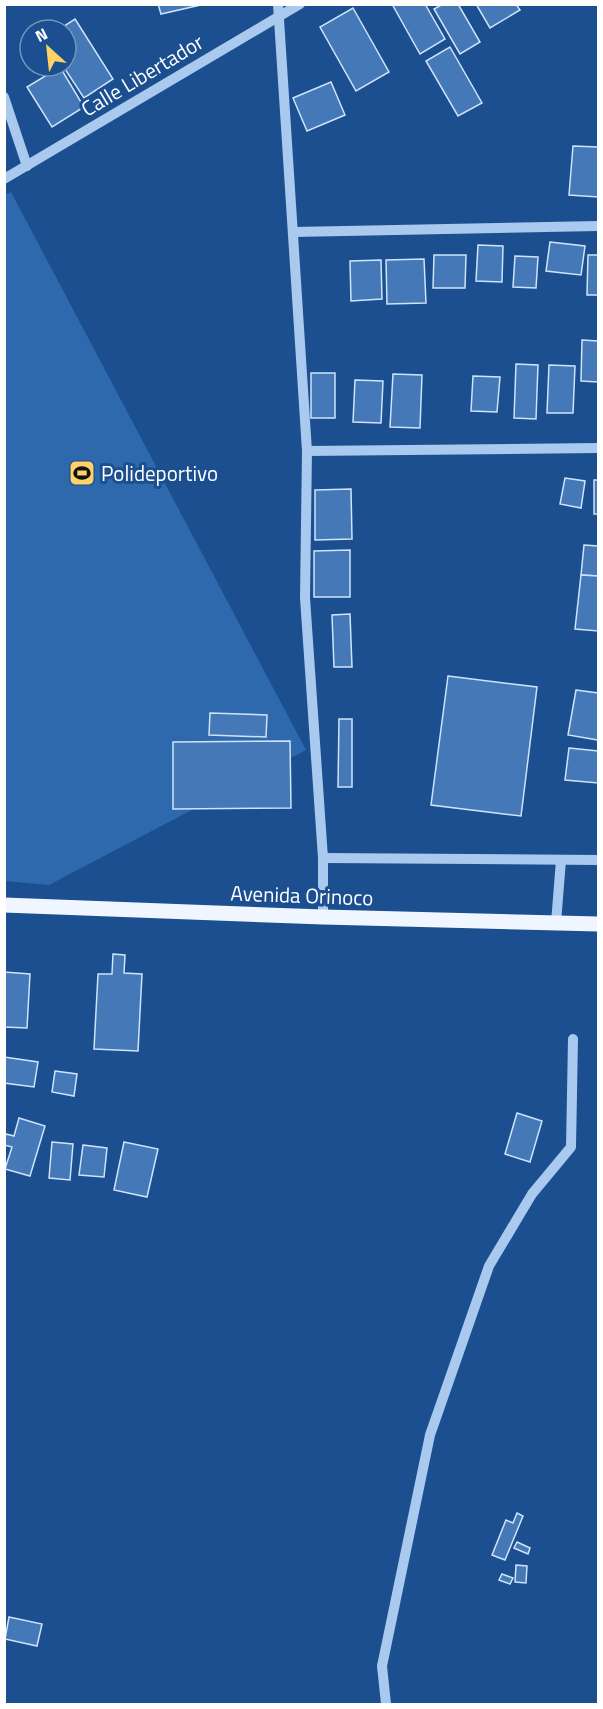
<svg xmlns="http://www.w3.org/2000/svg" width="603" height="1709" font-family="'Titillium Web',sans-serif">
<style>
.green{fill:#2e69ad}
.building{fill:#4478b7;stroke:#cfe3fa;stroke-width:1.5}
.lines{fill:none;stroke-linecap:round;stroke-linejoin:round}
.minor{stroke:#a9c9ee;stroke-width:10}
.major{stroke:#f0f6ff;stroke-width:15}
.labels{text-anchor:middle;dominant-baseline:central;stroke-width:6;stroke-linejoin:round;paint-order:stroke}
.street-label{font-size:21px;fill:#fff;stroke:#1b4f8f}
.poi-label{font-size:21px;fill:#fff;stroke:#1b4f8f;text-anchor:start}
</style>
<rect width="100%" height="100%" fill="#1b4f8f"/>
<path class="green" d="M11,192L306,750L49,885L5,881L4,195Z"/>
<g class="building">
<path d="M158,4H205L161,14Z"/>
<path d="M392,4H425L445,39L420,54Z"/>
<path d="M443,4H458L480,42L460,54L434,9Z"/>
<path d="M476,4H516L520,10L490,28Z"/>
<path d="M353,8L389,72L356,91L320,27Z"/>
<path d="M75,19L113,79L84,98L63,66H66V30H58Z"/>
<path d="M450,47L482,103L458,116L426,61Z"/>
<path d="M60,67L84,107L52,127L27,87Z"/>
<path d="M331,82L345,115L307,131L293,98Z"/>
<path d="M573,146L598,147V197L569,195Z"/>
<path d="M550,242L585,246L581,275L546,271Z"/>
<path d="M478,245L503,246L502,282L476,281Z"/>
<path d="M434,255H466L465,288H433Z"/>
<path d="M588,255H598V295H587Z"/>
<path d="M515,256L538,257L536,288L513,287Z"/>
<path d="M424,259L426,303L387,304L386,260Z"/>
<path d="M381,260L382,299L351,301L350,261Z"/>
<path d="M582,340L598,341V382L581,381Z"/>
<path d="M516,364L538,365L536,419L514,418Z"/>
<path d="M549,365L575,366L573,413H547Z"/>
<rect x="311" y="373" width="24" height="45"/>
<path d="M393,374L422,375L420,428L390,427Z"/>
<path d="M473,376L500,377L497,412L471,411Z"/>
<path d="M355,380L383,381L381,423L353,422Z"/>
<path d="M565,478L585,481L581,508L560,504Z"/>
<rect x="594" y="480" width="4" height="34"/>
<path d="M351,489L352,539L315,540V490Z"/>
<path d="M584,545L598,546V576L581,575Z"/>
<path d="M350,550V597H314V551Z"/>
<path d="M581,575L598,576V631L575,629Z"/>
<path d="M350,614L352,667H334L332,615Z"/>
<path d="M448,676L537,687L521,816L431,805Z"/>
<path d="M576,690L598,693V740L568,735Z"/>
<path d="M210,713L267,715L266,737L209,735Z"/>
<path d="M339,719H352V787H338Z"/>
<path d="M290,741L291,808L173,809V742Z"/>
<path d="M569,748L598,751V783L565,780Z"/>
<path d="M113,954L125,955L124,973L142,974L138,1051L94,1049L98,974H112Z"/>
<path d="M4,972L30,974L27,1028L4,1027Z"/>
<path d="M4,1057L38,1062L34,1087L4,1083Z"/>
<path d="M55,1071L77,1074L74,1096L52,1092Z"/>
<path d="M517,1113L542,1121L530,1162L505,1154Z"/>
<path d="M19,1118L45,1126L30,1176L5,1169L12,1147L4,1145V1139L6,1134L14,1136Z"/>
<path d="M52,1142L73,1144L70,1180L49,1178Z"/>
<path d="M124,1142L158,1149L147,1197L114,1190Z"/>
<path d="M83,1145L107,1148L104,1177L79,1175Z"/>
<path d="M517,1513L523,1516L505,1560L492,1555L506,1520L513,1523Z"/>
<path d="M517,1542L530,1548L528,1554L514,1548Z"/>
<path d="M516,1565L527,1566L526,1583L515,1582Z"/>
<path d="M502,1574L513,1578L510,1584L499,1580Z"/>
<path d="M9,1617L42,1624L37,1646L5,1639Z"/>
</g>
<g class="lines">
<g class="minor">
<path d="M278,4L307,451L305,598L323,858V917"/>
<path d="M4,97L27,166"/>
<path d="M4,179L300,4"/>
<path d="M293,232L598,226"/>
<path d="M307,451L598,448"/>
<path d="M323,858L598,860"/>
<path d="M556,923L561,860"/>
<path d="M386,1704L382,1666L430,1435L489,1266L532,1194L571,1147L573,1039"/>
</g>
<path class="major" d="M4,905L323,917L598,924"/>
</g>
<defs>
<g id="stadium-square" transform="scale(1.35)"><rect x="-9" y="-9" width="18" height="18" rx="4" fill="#ffd166" stroke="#1b4f8f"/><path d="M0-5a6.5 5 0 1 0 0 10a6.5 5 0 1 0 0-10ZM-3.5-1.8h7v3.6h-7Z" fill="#111"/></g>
</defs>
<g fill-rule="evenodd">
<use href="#stadium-square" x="82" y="473"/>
</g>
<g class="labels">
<g class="street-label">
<text transform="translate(142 75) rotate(-31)">Calle Libertador</text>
<text transform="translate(302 895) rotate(2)">Avenida Orinoco</text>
</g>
<g class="poi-label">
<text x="101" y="473">Polideportivo</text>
</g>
</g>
<rect width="603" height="1709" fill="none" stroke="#ffffff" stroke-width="12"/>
<g transform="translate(48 48) rotate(333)"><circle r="28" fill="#1b4f8f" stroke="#7695bc" stroke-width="1.5"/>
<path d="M0-4.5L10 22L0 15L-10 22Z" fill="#ffd166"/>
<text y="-9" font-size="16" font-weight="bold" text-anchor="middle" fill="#ffffff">N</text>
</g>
</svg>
